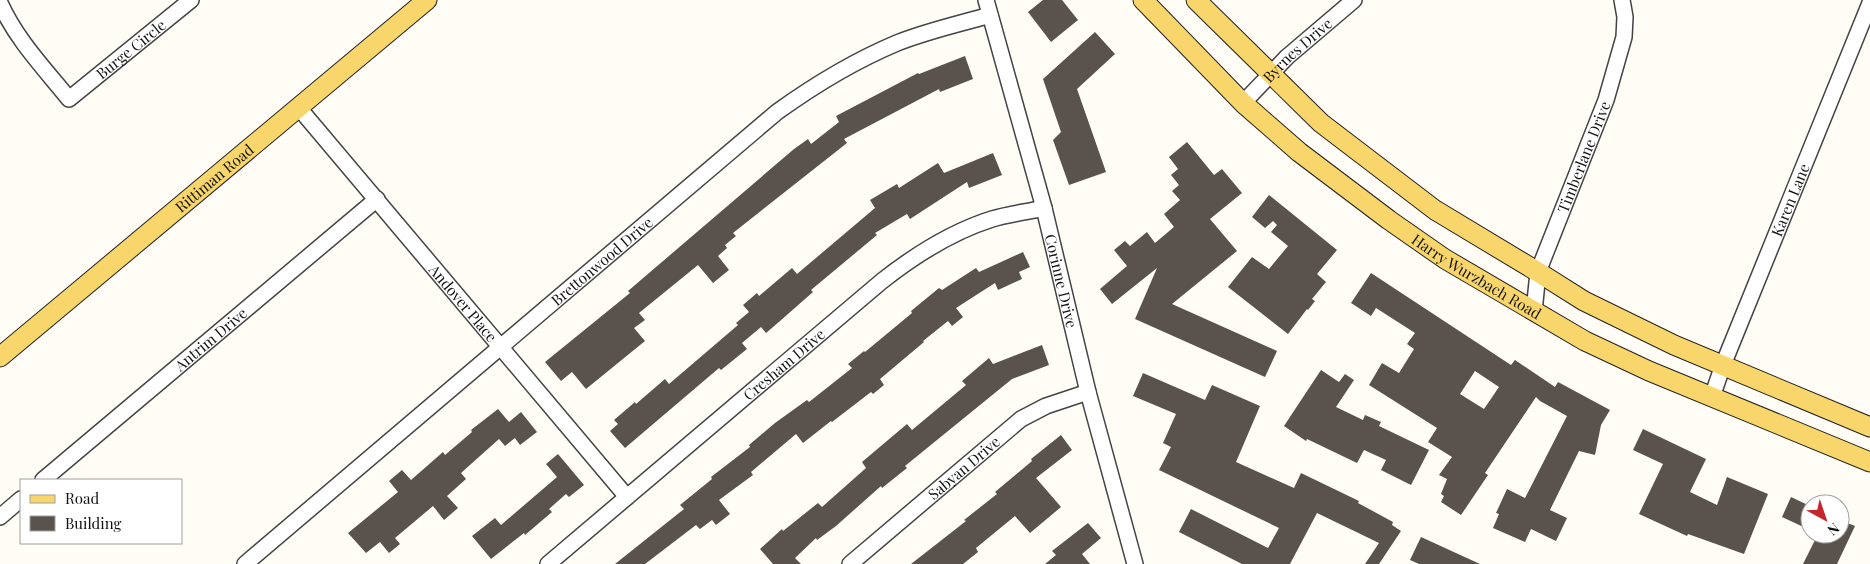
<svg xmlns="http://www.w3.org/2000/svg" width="1870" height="564" font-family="'Playfair Display',serif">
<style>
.building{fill:#5a524d;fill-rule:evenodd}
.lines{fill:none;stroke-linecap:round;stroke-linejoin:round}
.minor-casing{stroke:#444;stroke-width:18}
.major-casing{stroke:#222;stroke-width:21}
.minor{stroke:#fff;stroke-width:15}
.major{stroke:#f9d66b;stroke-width:19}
.labels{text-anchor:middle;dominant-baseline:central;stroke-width:5;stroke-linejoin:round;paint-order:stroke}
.street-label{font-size:15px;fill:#111;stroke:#fff}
</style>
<rect width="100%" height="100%" fill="#fffdf5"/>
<g class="building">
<path d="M1043,0H1062L1078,20L1051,42L1028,12Z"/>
<path d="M1095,32L1115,54L1077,89L1106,172L1069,185L1053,140L1061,132L1043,79Z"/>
<path d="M965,56L973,79L940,92L939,89L844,139L847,143L733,233L736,236L725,245L727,248L718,256L729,270L713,283L698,265L639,313L645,320L634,328L645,341L586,389L572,372L561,381L545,362L630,293L628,291L794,149L808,139L811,144L839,122L836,116L918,73L919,74Z"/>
<path d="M1187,142L1214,175L1222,169L1242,193L1210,219L1237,251L1172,304L1277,351L1265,377L1135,319L1157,268L1112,304L1100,289L1127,266L1114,250L1125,241L1130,246L1147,232L1155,243L1174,227L1164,214L1180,200L1172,191L1179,185L1171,175L1178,169L1169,157Z"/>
<path d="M993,153L1002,175L969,188L967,182L910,219L907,214L875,233L877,235L811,290L813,292L780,321L766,333L761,327L742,343L747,349L721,370L719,368L625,448L610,431L618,424L614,420L635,402L636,404L665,379L669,384L738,325L736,323L749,312L743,305L757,293L759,296L792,268L797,274L875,208L870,200L897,184L899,188L938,163L944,173Z"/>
<path d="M1269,195L1337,250L1317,274L1326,282L1312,299L1315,301L1308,310L1307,309L1288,334L1228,287L1252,257L1269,269L1288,246L1271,232L1277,225L1273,221L1265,228L1252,217Z"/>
<path d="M1023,252L1030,267L1019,272L1022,279L998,290L995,283L956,308L963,317L952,326L948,321L923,341L924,342L880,379L884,385L873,394L871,392L832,422L831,421L803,443L796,434L751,472L753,475L719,500L730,514L716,525L712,520L700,529L696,525L645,564H615L684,509L680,505L712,479L711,477L750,447L749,445L775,423L807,400L809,402L852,368L848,364L864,351L865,352L912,313L911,311L939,288L942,290L976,268L979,272Z"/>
<path d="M1371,273L1511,365L1515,360L1555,387L1558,382L1610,410L1601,425L1595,455L1579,451L1550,510L1567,518L1556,541L1531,529L1525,542L1493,528L1499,514L1496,513L1507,489L1525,498L1567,416L1540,401L1536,397L1485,473L1488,475L1461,515L1441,502L1444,496L1441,494L1447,479L1439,475L1452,457L1428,442L1437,428L1369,385L1382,363L1399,373L1414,349L1407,344L1415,333L1376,308L1371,316L1351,303ZM1475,371L1499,387L1484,409L1460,394Z"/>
<path d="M1042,345L1049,365L1012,379L905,466L907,468L882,488L881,486L836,526L817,540L816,538L795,558L801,564H773L760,549L782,529L783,531L818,503L822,507L866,468L862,462L907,424L912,430L966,385L962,381L989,358L993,364Z"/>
<path d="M1321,370L1339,382L1345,374L1354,380L1336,407L1363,420L1365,415L1381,422L1379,426L1429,450L1411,485L1381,470L1386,460L1364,450L1357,463L1307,439L1306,441L1284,426Z"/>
<path d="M1143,373L1205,400L1212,385L1260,406L1236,462L1294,488L1301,473L1359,501L1358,503L1393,522L1392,525L1401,531L1379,564H1365L1379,543L1317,513L1290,564H1242L1179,532L1191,509L1268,548L1279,528L1159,470L1171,447L1163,443L1176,414L1133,396Z"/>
<path d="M498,409L509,422L521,412L537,432L520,445L515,438L505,446L499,439L461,473L466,479L447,496L458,508L444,520L433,506L395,538L400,544L389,553L380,542L366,553L348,533L398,492L389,481L402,470L411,480L443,452L445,455L472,432L471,430Z"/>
<path d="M1643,429L1706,459L1690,492L1717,505L1727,477L1768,494L1744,554L1688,534L1687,536L1639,514L1663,464L1633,450Z"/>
<path d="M1061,435L1072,450L1036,478L1061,507L1030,533L1015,516L976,548L978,552L963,564H911L966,521L964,520L997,494L995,492L1032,461L1031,459Z"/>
<path d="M558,454L584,485L569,497L566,494L549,509L552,512L525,535L524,533L491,559L472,536L495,518L501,525L557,477L546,464Z"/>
<path d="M1791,497L1810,506V530L1782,517Z"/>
<path d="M1840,520L1855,526L1837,564H1803L1818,534H1840Z"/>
<path d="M1088,523L1101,538L1082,554L1090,564H1045L1056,555L1052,551Z"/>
<path d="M1421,537L1480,564H1419L1410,560Z"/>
</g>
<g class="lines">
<g class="minor-casing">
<g id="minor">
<path id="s1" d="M986,0L1044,208L1088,392L1135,564"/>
<path id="s2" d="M0,3C16,39 44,68 69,99L191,0"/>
<path id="s3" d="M1243,103L1287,57L1354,0"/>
<path id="s4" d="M299,108L627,497"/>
<path id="s5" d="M1534,312L1538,272L1606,100L1624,37L1625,17L1622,0"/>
<path id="s6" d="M1712,397L1723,365L1870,3"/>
<path id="s7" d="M43,480L377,199"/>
<path d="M0,517L21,499"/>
<path id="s8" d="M245,564L777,112C816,84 854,61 897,43C927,31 959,24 990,15"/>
<path id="s9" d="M548,564L882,281C915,255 951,232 992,219C1009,214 1027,212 1044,208"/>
<path id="s10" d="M850,564L1021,419L1046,406L1088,392"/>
</g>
</g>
<g class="major-casing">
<g id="major">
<path id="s11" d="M1143,0L1243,103L1299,152L1389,220L1445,259L1585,341L1649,371L1870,462"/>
<path d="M1196,0L1321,123L1435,210L1538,272L1584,301L1674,345L1870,427"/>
<path id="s12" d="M0,357L427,0"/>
</g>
</g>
<use href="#minor" class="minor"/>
<use href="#major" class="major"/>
</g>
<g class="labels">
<g class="street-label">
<text stroke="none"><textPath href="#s2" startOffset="198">Burge Circle</textPath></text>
<text stroke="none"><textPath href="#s3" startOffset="76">Byrnes Drive</textPath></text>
<text stroke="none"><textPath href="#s5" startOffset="164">Timberlane Drive</textPath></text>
<text stroke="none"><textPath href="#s12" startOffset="279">Rittiman Road</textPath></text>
<text stroke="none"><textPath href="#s6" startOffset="212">Karen Lane</textPath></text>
<text stroke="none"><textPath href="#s8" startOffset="468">Brettonwood Drive</textPath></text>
<text stroke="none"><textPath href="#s11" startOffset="435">Harry Wurzbach Road</textPath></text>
<text stroke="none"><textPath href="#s1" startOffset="291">Corinne Drive</textPath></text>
<text stroke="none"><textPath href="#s4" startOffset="255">Andover Place</textPath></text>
<text stroke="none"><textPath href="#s7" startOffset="219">Antrim Drive</textPath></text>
<text stroke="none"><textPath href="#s9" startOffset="309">Cresham Drive</textPath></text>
<text stroke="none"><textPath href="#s10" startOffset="149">Sabyan Drive</textPath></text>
</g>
</g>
<rect x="20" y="479" width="162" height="65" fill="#ffffff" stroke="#a0a0a0"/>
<rect x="30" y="495" width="25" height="8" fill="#f9d66b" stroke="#a0a0a0"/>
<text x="65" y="504" font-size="15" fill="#111111">Road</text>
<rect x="30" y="516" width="25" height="15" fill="#5a524d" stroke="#a0a0a0"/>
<text x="65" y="529" font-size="15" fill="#111111">Building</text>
<g transform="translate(1825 519) rotate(140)"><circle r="24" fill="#ffffff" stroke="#a0a0a0"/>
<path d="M0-4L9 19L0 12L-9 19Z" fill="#c4262e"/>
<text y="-8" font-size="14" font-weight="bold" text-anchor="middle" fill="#111111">N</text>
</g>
</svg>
